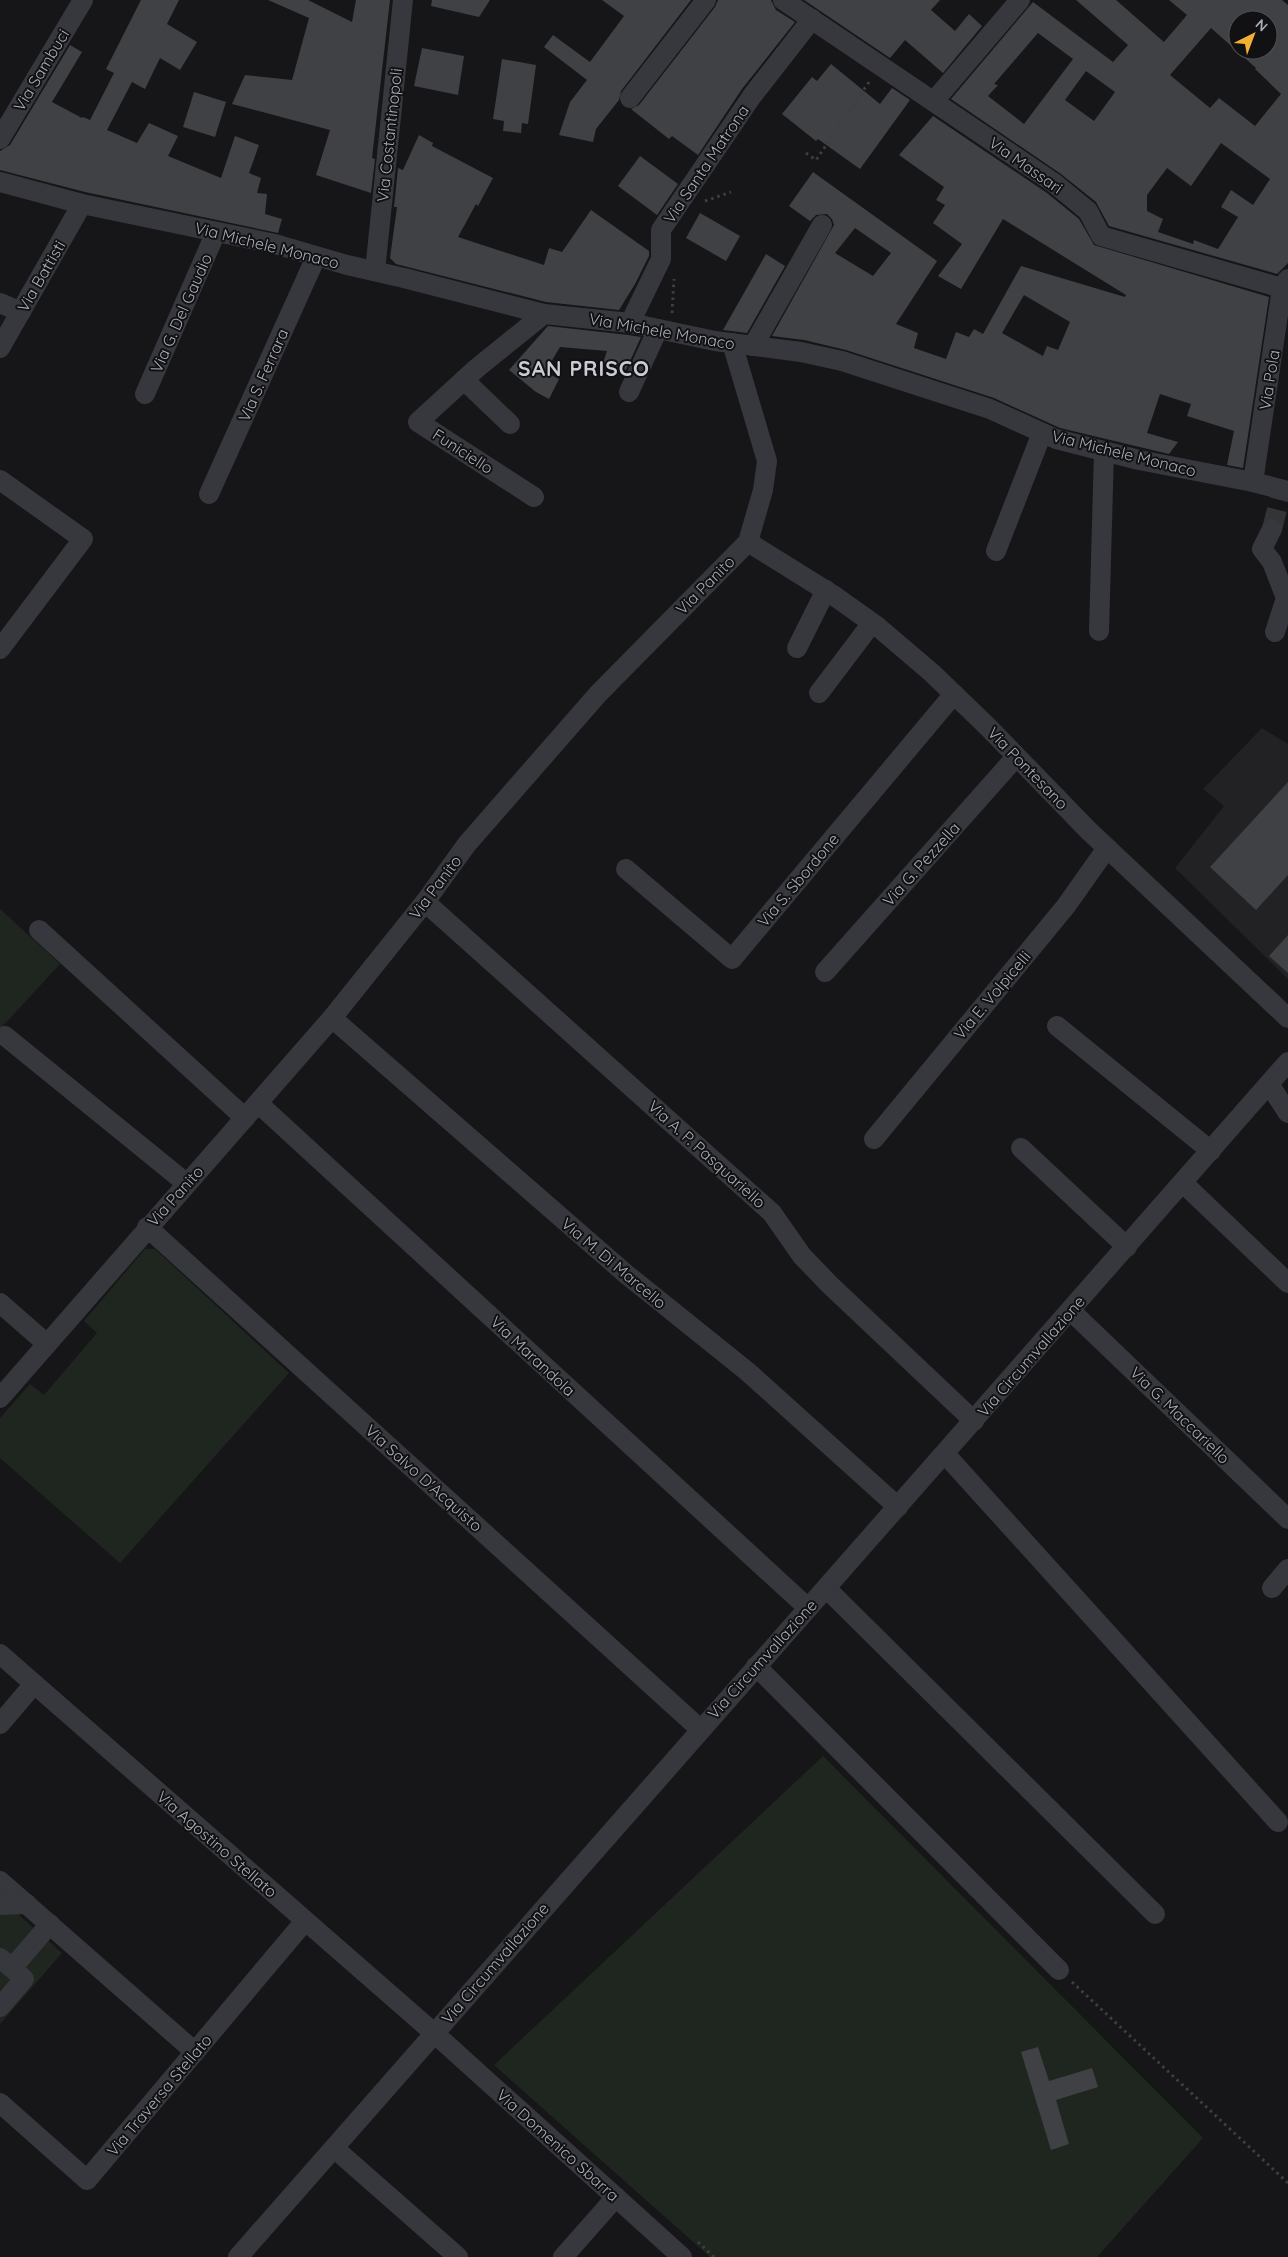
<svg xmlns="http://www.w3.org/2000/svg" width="1288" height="2257" font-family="Quicksand,sans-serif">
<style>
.built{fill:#222225}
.green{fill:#1e261f}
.building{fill:#404145;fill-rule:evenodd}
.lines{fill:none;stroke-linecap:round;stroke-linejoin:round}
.minor-tunnel{stroke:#333438;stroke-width:20;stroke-dasharray:20 10;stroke-linecap:butt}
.path{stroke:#3d3f44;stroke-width:3;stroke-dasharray:2.5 4;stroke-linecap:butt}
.minor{stroke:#37383d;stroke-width:20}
.labels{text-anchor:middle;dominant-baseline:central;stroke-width:4;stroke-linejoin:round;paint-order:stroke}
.street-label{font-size:16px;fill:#a8adb8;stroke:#111113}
.district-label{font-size:21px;font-weight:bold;letter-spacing:1px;fill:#c9ccd4;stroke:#111113}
</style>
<rect width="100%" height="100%" fill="#161618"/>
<path class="built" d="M1262,728L1288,744V979L1175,868L1224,806L1203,789Z"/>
<g class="green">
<path d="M0,909L60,964L0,1029Z"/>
<path d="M145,1249H155L289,1373L120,1563L0,1458V1418L30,1384L44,1395L97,1333L84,1321Z"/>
<path d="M823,1756L1203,2138L1097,2257H710L494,2065Z"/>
<path d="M0,1898L62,1953L0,2024Z"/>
</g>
<g class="building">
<path d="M141,0H179L167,24L197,42L180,70L160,58L145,89L132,82L107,130L137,143L149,123L178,136L168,156L221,178L235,136L259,145L249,173L261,178L257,193L267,194L265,214L282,219L278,233L85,192L0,170V151L10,145L70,45L82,52L52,102L82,118L83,117L90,120L114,73L106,69Z"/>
<path d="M268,0H308L352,22L356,0H390L372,158L375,159L371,193L316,175L330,130L232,104L245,75L292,80L309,18Z"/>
<path d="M432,0H490L479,17L431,6Z"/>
<path d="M602,0H691L621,91L619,100L596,129L593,142L559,135L570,102L587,80L544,47L553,35L590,62L624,16Z"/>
<path d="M718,0H771L776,10L795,22L742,89L698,155L672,136L669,139L631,109L639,105L715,7Z"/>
<path d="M804,0H940L931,10L955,31L969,14L982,26L943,73L905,40L890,58Z"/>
<path d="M1076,0H1116L1164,42L1187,15L1169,0H1282L1288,5V263L1277,274L1109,226L1096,202L1061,174L951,99L1033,2L1113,62L1128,45ZM1238,20H1268V50H1238ZM1211,28L1256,68L1255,69L1281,94L1255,126L1219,98L1210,108L1170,75ZM1038,33L1073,59L1024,124L988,96L998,85L994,84ZM1086,71L1115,92L1094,121L1065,100ZM1221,143L1270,179L1253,205L1231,190L1221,207L1238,217L1218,249L1194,240L1193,244L1158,232L1163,219L1147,211V195L1167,168L1191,186Z"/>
<path d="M422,48L464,56L458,95L414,86Z"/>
<path d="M502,59L536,65L528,124L522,123L521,133L503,131L504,121L493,119Z"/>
<path d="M831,64L880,104L892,88L910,100L860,169L818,139L816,141L782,114L812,77L817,81Z"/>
<path d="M194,92L226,102L215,137L183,127Z"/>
<path d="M933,116L1047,193L1079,219L1094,245L1269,297L1243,468L1227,465L1234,431L1187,416L1191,404L1160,394L1147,433L1178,442L1169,454L1060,428L994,398L846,350L804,340L772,336L834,225L832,219L827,214L816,215L810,221L789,206L813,172L937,261L896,324L918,333L914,348L946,359L956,332L969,337L974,329L983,334L1021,266L1125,297L1126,295L1003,219L961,289L938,276L962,244L933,223L945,205L936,200L944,187L899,155ZM855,228L891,253L873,276L835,253ZM1024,295L1070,322L1058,350L1047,346L1043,356L1002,333Z"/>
<path d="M419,135L433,143L432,146L493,178L478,206L476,204L458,237L544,265L549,248L562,252L591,210L649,251V256L635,284L619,310L546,302L396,264L390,258L397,207H394L398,168L403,170Z"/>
<path d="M640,156L678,184L657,215L618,186Z"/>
<path d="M700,213L740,236L726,261L686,238Z"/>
<path d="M766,254L785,266L747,333L723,330Z"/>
<path d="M548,326L628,335L641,337L626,370L603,363L607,351L560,347L545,372L559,379L549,399L536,392L509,370Z"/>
<path d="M1288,782V875L1256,910L1210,867Z"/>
<path d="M1288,935V973L1269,956Z"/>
<path d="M1038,2047L1049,2081L1092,2068L1098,2087L1056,2100L1069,2144L1051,2150L1021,2052Z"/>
</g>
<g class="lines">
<path class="minor-tunnel" d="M1272,529L1282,490"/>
<g class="path">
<path d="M806,153L816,160L869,82"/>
<path d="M705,201L731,192"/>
<path d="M672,313L674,279"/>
<path d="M1072,1982L1288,2183"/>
<path d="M698,2242L714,2257"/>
</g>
<g class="minor">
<path d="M783,0L1054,183L1088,211L1101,236L1282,288"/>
<path d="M630,98L706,0"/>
<path d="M934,101L1020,0"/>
<path d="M0,139L83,0"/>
<path d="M0,182L82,204L275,244L347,265L404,278L544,314L630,323L715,341L801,352L842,361L990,409L1056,439L1139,460L1253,482L1288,491"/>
<path d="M375,271L403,0"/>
<path d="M0,303L21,312"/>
<path d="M630,323L661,259V230L752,96L812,19"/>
<path d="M753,346L822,225"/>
<path d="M0,348L82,204"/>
<path d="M464,380L510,424"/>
<path d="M629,392L658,329"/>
<path d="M145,394L216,232"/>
<path d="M0,480L83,539L0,649"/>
<path d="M1253,482L1282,288L1288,279"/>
<path d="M209,494L316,257"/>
<path d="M534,497L418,422L477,368L544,314"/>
<path d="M1272,529L1262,549L1272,562L1286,598L1275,632"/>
<path d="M748,542L833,595L878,627L932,673L988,727L1089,831L1288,1018"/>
<path d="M996,551L1042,433"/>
<path d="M1099,631L1104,451"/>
<path d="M797,648L826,590"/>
<path d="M819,693L872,623"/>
<path d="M626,869L732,959L954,694"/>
<path d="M425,902L772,1213L802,1256L830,1285L974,1421"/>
<path d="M39,930L245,1118"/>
<path d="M825,972L1016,757"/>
<path d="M332,1018L626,1274L748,1372L898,1507"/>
<path d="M1057,1026L1211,1151"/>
<path d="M5,1036L186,1183"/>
<path d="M1269,1084L1288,1113"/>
<path d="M258,1103L808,1608"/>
<path d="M874,1139L1066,906L1107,848"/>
<path d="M1021,1148L1127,1247"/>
<path d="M1183,1183L1288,1283"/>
<path d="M147,1227L700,1729"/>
<path d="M0,1303L47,1344"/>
<path d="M1071,1311L1288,1519"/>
<path d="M0,1398L332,1018L425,902L467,844L598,694L748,542L763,490L767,461L732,343"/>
<path d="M945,1454L1278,1822"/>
<path d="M826,1588L1155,1914"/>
<path d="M1272,1588L1288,1569"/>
<path d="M0,1654L434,2033L682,2257"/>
<path d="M756,1666L1059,1970"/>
<path d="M0,1724L34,1684"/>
<path d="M0,1881L195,2052"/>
<path d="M0,1905L27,1904"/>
<path d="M0,1958L12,1968L50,1924"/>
<path d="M0,2007L24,1979L12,1968"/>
<path d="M0,2103L87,2180L305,1921"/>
<path d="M334,2148L458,2257"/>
<path d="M238,2257L1288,1062"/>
<path d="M563,2257L616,2197"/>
</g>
</g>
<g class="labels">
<g class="street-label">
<text transform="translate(41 70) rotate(-59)">Via Sambuci</text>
<text transform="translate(389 135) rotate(-84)">Via Costantinopoli</text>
<text transform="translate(706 164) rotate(-56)">Via Santa Matrona</text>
<text transform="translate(1026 165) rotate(35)">Via Massari</text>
<text transform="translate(267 245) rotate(14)">Via Michele Monaco</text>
<text transform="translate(41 276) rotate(-60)">Via Battisti</text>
<text transform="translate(181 313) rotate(-66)">Via G. Del Gaudio</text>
<text transform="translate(662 331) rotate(10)">Via Michele Monaco</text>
<text transform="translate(263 375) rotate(-66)">Via S. Ferrara</text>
<text transform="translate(1269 380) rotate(-81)">Via Pola</text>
<text transform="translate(463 451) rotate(33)">Funiciello</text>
<text transform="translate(1124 453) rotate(14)">Via Michele Monaco</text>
<text transform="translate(705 585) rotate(-45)">Via Panito</text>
<text transform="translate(1028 768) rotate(46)">Via Pontesano</text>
<text transform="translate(921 864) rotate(-48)">Via G. Pezzella</text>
<text transform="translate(798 880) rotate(-50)">Via S. Sbordone</text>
<text transform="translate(435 887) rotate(-53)">Via Panito</text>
<text transform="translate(992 995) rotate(-50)">Via E. Volpicelli</text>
<text transform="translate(707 1154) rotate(42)">Via A. P. Pasquariello</text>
<text transform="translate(175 1196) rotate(-48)">Via Panito</text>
<text transform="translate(614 1263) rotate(40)">Via M. Di Marcello</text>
<text transform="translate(533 1356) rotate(43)">Via Marandola</text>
<text transform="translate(1031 1356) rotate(-49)">Via Circumvallazione</text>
<text transform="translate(1180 1415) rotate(44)">Via G. Maccariello</text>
<text transform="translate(424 1478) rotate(42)">Via Salvo D'Acquisto</text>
<text transform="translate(762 1659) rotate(-48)">Via Circumvallazione</text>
<text transform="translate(217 1844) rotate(41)">Via Agostino Stellato</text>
<text transform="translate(495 1963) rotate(-49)">Via Circumvallazione</text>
<text transform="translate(159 2095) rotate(-50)">Via Traversa Stellato</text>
<text transform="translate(558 2145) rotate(42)">Via Domenico Sbarra</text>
</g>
<g class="district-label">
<text x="584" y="368">SAN PRISCO</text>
</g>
</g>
<g transform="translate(1253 35) rotate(42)"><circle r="24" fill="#111113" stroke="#4d4f55"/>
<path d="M0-4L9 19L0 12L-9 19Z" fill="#f2b134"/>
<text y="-8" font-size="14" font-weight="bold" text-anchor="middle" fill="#a8adb8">N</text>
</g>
</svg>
